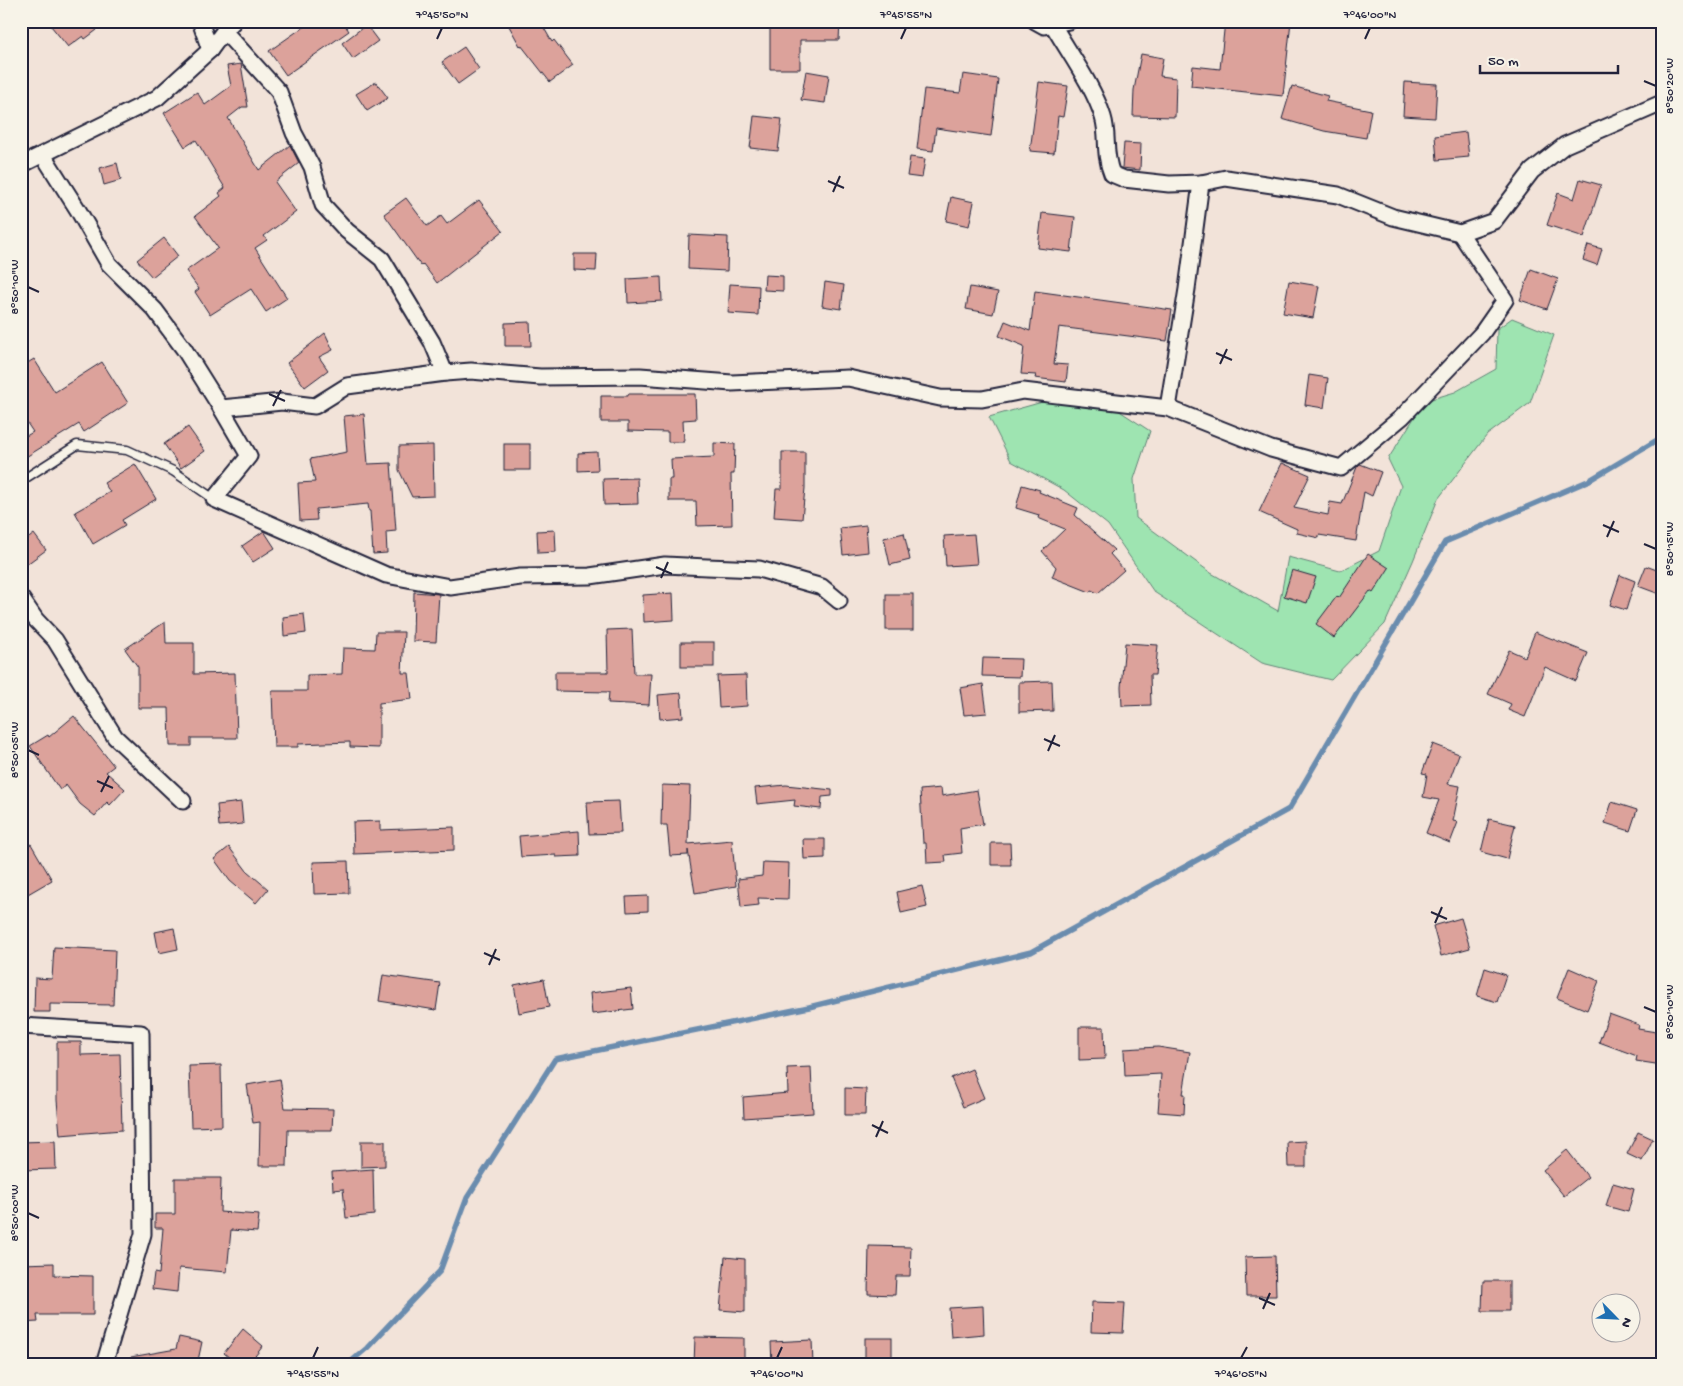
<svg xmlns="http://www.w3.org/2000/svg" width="1683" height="1386" font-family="'Gochi Hand',sans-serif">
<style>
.green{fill:#9ee4b1;stroke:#608376}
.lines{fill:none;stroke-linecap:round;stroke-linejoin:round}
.stream{stroke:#6b8cae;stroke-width:5.5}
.building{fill:#dca29b;stroke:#22223b}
.lane-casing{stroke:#22223b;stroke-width:11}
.street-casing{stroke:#22223b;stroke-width:19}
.lane{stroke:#f7f3e8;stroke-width:8}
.street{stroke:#f7f3e8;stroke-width:15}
.ticks{fill:none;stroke:#22223b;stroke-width:2}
.neatline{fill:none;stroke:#22223b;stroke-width:2}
.ticks-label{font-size:12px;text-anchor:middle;fill:#22223b}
</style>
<rect width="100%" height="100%" fill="#f2e3d9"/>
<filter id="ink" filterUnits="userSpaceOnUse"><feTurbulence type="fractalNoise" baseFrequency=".02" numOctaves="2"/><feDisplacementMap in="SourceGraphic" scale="10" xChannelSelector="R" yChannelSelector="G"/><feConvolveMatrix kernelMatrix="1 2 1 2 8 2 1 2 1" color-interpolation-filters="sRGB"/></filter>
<g filter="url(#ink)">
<path class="green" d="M1512,318L1554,335L1530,403L1487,435L1438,499L1413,561L1385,624L1331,680L1262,663L1154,592L1108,525L1064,490L1011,461L989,417L1046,401L1118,410L1150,431L1134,479L1136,518L1211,573L1278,611L1288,557L1340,571L1379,551L1401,486L1388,459L1425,401L1455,392L1496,369L1497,329Z"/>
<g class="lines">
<path class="stream" d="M347,1365L367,1348L440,1271L467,1198L555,1059L809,1007L1031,952L1289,809L1445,542L1588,481L1662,437"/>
</g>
<g class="building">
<path d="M47,21H101L94,26L97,30L85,39L83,36L68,47Z"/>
<path d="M312,21H342L349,31L286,75L269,51Z"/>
<path d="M518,21H540L552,42L554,40L573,65L550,82L521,45L520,46L509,26Z"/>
<path d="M770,21H840L839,40H800V69H770Z"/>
<path d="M1225,21H1291L1283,96L1191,86L1193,66L1220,69Z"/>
<path d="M366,25L378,41L353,59L342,43Z"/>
<path d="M464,47L479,69L458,84L442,62Z"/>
<path d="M1141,54L1163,58L1160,76L1176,78L1175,117L1133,116L1134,90Z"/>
<path d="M241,64L248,107H242L228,118L259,170L290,145L299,163L275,182L296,212L264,236L267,240L255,248L287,298L266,312L251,289L210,315L195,292L199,289L186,271L218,248L195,216L221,196L219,193L225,188L196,140L185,147L164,113L197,92L205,105L231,86L227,66Z"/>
<path d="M806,71L829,75L825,103L801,100Z"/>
<path d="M963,74L998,79L991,136L936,128L933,151L917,149L924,89L960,93Z"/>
<path d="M376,82L388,98L367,111L356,94Z"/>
<path d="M1039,82L1068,86L1063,117L1058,116L1054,153L1030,151Z"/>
<path d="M1405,82L1437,84L1435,118L1403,116Z"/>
<path d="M1292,86L1328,96L1326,101L1371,110L1366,138L1324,131L1282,119Z"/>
<path d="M754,116L782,119L778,151L750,148Z"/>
<path d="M1466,132L1469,157L1437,160L1435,136Z"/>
<path d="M1124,143L1141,144L1140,170L1122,168Z"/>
<path d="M910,157L925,159L922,178L907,176Z"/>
<path d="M117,163L121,180L104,185L100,168Z"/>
<path d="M1580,179L1601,185L1584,237L1547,225L1558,193L1574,199Z"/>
<path d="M951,197L974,202L969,226L946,221Z"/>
<path d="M406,198L427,226L441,216L447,224L479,200L503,231L437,283L423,264L421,266L384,214Z"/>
<path d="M1042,213L1075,217L1071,252L1038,248Z"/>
<path d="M689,235L728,237L727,271L688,269Z"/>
<path d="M164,238L178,256L152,277L137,260Z"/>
<path d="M1588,245L1602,249L1597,265L1583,260Z"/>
<path d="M574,254H597L596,271L574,270Z"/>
<path d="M1531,269L1558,279L1547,309L1520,300Z"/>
<path d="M765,275L783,276V291L764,290Z"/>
<path d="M661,277L662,301L628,303L627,279Z"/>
<path d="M1289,281L1319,286L1313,318L1283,313Z"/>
<path d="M825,282L844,285L841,309L822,306Z"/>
<path d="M730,284L759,286L758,315L728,313Z"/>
<path d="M970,287L998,292L993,314L966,309Z"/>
<path d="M1035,291L1172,310L1167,341L1059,327L1054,364L1068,365L1066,382L1035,378L1036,375L1021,374L1024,346L999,336L1005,321L1030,331Z"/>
<path d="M530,322L531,346H505V323Z"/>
<path d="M325,333L333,350L319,357L328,370L305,387L287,363Z"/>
<path d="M34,359L55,392L102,362L128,403L84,432L79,424L21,460V439L33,432L21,414V367Z"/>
<path d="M1309,375L1328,378L1324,408L1305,405Z"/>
<path d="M628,394H695L696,419L683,420L684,442H668V432L628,431V422H601V396H628Z"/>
<path d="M364,414L368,464L391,463L396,531L386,532L387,553L373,554L370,511H369L368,504L316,509L317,520L300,521L298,483L315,482L310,459L347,452L344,416Z"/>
<path d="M188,427L205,451L181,468L164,444Z"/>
<path d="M714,443L735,444L734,474H731L732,525L697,526L696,501H669V479H672L671,459L714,457Z"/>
<rect x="504" y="444" width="26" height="26"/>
<path d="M433,445L434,496L412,497L399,470V446Z"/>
<path d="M597,452L598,470L578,471V453Z"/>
<path d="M782,452H805V488L802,519L774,517L776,489H782Z"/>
<path d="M1282,463L1310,475L1294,508L1328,515L1330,502L1342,504L1357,467L1360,464L1381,472L1372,496L1364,492L1356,541L1319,535V538L1297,533V529L1259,512Z"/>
<path d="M135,464L156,499L122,520L125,525L93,544L75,512L110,492L104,483Z"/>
<path d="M637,478L638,504L604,505L603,479Z"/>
<path d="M1022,485L1040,490L1039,492L1078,508L1075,515L1114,550L1110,554L1124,570L1098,593L1091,590L1090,592L1052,577L1056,567L1042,551L1065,529L1038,518L1039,515L1016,508Z"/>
<path d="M866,525L868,552L843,555L840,528Z"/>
<path d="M555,530L556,552L538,553L537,531Z"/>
<path d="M264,531L275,548L253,562L242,546Z"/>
<path d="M904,533L910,560L890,565L884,538Z"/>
<path d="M34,534L46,550L27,564L21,557V544Z"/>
<path d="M974,534L977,564L946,566L944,536Z"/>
<path d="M1368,554L1389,568L1373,593L1370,591L1334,638L1316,624L1337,596L1339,598Z"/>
<path d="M1646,566L1662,572V595L1638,586Z"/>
<path d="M1292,570L1316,577L1307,603L1284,596Z"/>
<path d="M1620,575L1635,581L1626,610L1610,605Z"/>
<path d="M414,592L439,594L436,642L413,641Z"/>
<path d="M673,593L674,620L644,622L643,595Z"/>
<rect x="886" y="594" width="27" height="36"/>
<path d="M304,614L306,633L284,636L283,617Z"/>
<path d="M165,622L166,643H194V674L235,673L237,738H191V746H170L169,708H138V667L125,649Z"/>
<path d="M632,629L634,674H651L649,705L608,703L609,692L555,691V672H608L607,630Z"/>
<path d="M376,632H404L402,673H409L412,699L379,703V748L350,747V742L298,744V747H274L272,691H307V675L342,674L343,648L375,649Z"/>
<path d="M1535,632L1588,653L1576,681L1545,667L1525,717L1508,710L1511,704L1488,694L1509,650L1525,657Z"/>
<rect x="681" y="642" width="33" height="25"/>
<path d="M1125,643L1158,645L1155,675H1150L1151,705L1122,706L1121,687Z"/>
<path d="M983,658L1021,659L1020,677L982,676Z"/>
<path d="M746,675L747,706L719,708L717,676Z"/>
<path d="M1052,681L1053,711L1019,712V682Z"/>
<path d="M983,684L987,713L964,715L960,688Z"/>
<path d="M681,693L683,717L660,719L658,695Z"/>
<path d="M74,716L114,766L106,772L125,789L110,805L107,802L95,816L80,804L66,785L60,790L30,746L48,735L49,737Z"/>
<path d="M1433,744L1459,754L1448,784L1460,786L1453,821L1458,822L1450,843L1426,833L1439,800L1423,797L1427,774L1422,773Z"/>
<path d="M662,785L690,786L688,844L732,840L736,886L695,893L688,850V855L670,856L667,825H661Z"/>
<path d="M786,785L832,790V796L822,797L821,809L794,806L795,800L757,804L755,788Z"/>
<path d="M941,788L942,796L977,790L983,824L960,828L962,853L945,855L946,862L927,863L926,843H923L920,790Z"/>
<path d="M619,801L621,833L589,834L587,802Z"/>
<path d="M241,802L243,824L219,826L217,805Z"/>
<path d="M1612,802L1637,810L1630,831L1605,823Z"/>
<path d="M1489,819L1515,825L1507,859L1481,852Z"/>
<path d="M380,821V830L454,827V850L354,854L353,822Z"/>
<path d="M579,831L580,856L556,857V855L521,857L519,836Z"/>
<path d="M803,839H825V858L804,859Z"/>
<path d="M991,843H1010L1011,865H991Z"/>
<path d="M31,844L52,880L21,898V849Z"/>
<path d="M229,847L247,871L268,889L256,903L230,881L214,859Z"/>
<path d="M348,861L349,893L314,894L313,862Z"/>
<path d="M763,862L789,863L788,899L758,898L759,905L741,907L738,879L762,876Z"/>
<path d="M922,886L927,907L901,913L897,892Z"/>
<path d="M648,896V911L627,912L626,897Z"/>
<path d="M1461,918L1470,948L1441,956L1433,926Z"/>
<path d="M174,928L178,949L159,953L155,932Z"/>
<path d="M54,947L115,950L113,1005L50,1004V1012H34L35,978L52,979Z"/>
<path d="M1485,968L1506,975L1497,1002L1477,996Z"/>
<path d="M1569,968L1599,981L1587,1010L1557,998Z"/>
<path d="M383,975L440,983L436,1010L379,1001Z"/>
<path d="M544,979L549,1007L519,1013L514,985Z"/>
<path d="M631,988L633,1009L592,1014L590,993Z"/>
<path d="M1609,1014L1639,1025L1638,1029L1662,1033V1065L1636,1061L1637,1056L1599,1042Z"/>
<path d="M1079,1027H1104L1105,1059L1079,1060Z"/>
<path d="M57,1042H81V1055L120,1054L122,1130L60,1135L57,1100Z"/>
<path d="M1158,1047L1190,1052L1183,1094H1185L1184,1114L1158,1112L1161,1074L1125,1076L1124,1049Z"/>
<path d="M221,1065L222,1126L191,1127L189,1066Z"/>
<path d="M811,1067L813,1113L744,1118L743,1097L788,1093L787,1068Z"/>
<path d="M972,1069L984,1098L963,1107L951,1078Z"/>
<path d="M280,1079L285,1108L333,1109L332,1130H288L287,1166H259L260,1122L253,1123L247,1085Z"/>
<path d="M845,1088L866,1089L865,1115H845Z"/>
<path d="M1638,1132L1653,1139L1642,1161L1627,1154Z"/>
<path d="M55,1141L56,1169L21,1170V1142Z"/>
<path d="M361,1141H385V1166L361,1167Z"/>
<path d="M1306,1141V1167H1288L1287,1142Z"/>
<path d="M1567,1150L1588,1177L1564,1196L1543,1170Z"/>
<path d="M373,1169L374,1215L346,1218L343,1189L333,1190L332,1172Z"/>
<path d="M175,1178H221L220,1212L259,1215L257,1232L231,1230L227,1272L179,1268L177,1292L152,1289L154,1273L159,1274L163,1228H155V1214H175Z"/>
<path d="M1613,1183L1634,1189L1628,1212L1606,1206Z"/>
<path d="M869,1246L911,1247L910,1276H896L895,1295L868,1294Z"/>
<path d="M1275,1256L1276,1296H1246L1245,1257Z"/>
<path d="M725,1257L745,1259V1312L720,1310Z"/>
<path d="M54,1263V1275L93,1276V1315H37L38,1322L21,1323V1264Z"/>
<path d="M1483,1281H1509V1311H1482Z"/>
<path d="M1092,1302L1125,1303L1123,1333L1091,1332Z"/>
<path d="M983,1306L984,1334L951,1337L949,1308Z"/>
<path d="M243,1329L263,1346L248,1365H238L224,1353Z"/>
<path d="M179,1337L202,1342L197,1365H132L131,1357L176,1349Z"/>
<path d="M695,1337L744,1338V1365H694Z"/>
<rect x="865" y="1338" width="27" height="24"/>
<path d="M812,1340L813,1365H789L788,1363L772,1364L771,1342Z"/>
</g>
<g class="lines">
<g class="lane-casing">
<path id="lane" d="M21,481L77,445L127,450L173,471L214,499"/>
</g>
<g class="street-casing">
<g id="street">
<path d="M200,21L210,50"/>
<path d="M1035,21L1044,26L1069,21"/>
<path d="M1053,25C1069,53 1094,87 1103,117C1109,136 1103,152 1112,174L1124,179L1169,184L1201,183L1226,178L1338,195L1393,217L1460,233L1494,221L1532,171L1565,145L1662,103"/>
<path d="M224,31L279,92L294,133L312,167L323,205L347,231L382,259L432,342L445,373"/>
<path d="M43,155L78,210L109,264L155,310L184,349L221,408L282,402L315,406L347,386L445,373L471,371L540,377L640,376L732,383L848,378L940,398L982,399L1023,391L1168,408L1271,449L1341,468L1402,417L1482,333L1505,300L1460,233"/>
<path d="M21,165L157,98L210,50L224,31L234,21"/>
<path d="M221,408L249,456L214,499L386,575L450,587L520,577L590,576L665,565L707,567L759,569L822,587L839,601"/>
<path d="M1168,408L1187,289L1201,183"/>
<path d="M21,598L36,620L55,640L115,737L183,801"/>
<path d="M21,1026L141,1033L143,1234L104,1365"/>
</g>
</g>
<use href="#lane" class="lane"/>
<use href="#street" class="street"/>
</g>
</g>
<path class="ticks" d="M437,39L442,28M901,39L906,28M1365,39L1370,28M1644,81L1656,86M828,181L844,188M833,192L840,176M28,287L39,292M1216,353L1232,360M1220,364L1227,349M269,394L285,401M273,406L281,390M1603,525L1619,532M1607,537L1614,521M1644,544L1656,549M656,567L672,574M661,578L668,562M1044,739L1060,746M28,750L39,755M1048,751L1055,735M97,781L113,788M101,792L109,776M1431,912L1447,919M1435,923L1442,907M484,953L500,960M489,965L496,949M1644,1007L1656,1012M872,1125L888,1133M876,1137L883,1121M28,1213L39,1218M1259,1298L1275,1305M1263,1309L1270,1293M313,1358L318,1347M777,1358L782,1347M1241,1358L1247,1347"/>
<rect width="1683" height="1386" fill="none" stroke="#f7f3e8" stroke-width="55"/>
<g transform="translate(1616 1318) rotate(114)"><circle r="24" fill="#f7f3e8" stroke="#a29fa3"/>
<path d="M0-4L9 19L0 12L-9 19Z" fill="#1f6fb2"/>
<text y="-8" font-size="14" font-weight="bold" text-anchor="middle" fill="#22223b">N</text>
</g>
<path d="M1480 65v8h138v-8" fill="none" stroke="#22223b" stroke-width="2.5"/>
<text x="1488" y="65" font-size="15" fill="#22223b" stroke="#f7f3e8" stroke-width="4" paint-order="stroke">50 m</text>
<rect x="28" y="28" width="1628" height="1330" class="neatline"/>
<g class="ticks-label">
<text x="442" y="18">7°45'50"N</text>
<text x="906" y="18">7°45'55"N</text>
<text x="1370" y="18">7°46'00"N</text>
<text transform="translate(1669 86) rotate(-90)" y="4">8°50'20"W</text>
<text transform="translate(14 287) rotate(-90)" y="4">8°50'10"W</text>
<text transform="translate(1669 549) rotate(-90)" y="4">8°50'15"W</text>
<text transform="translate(14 750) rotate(-90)" y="4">8°50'05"W</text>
<text transform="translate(1669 1012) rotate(-90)" y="4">8°50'10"W</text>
<text transform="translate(14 1213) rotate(-90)" y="4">8°50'00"W</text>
<text x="313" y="1377">7°45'55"N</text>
<text x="777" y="1377">7°46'00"N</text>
<text x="1241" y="1377">7°46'05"N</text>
</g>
</svg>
